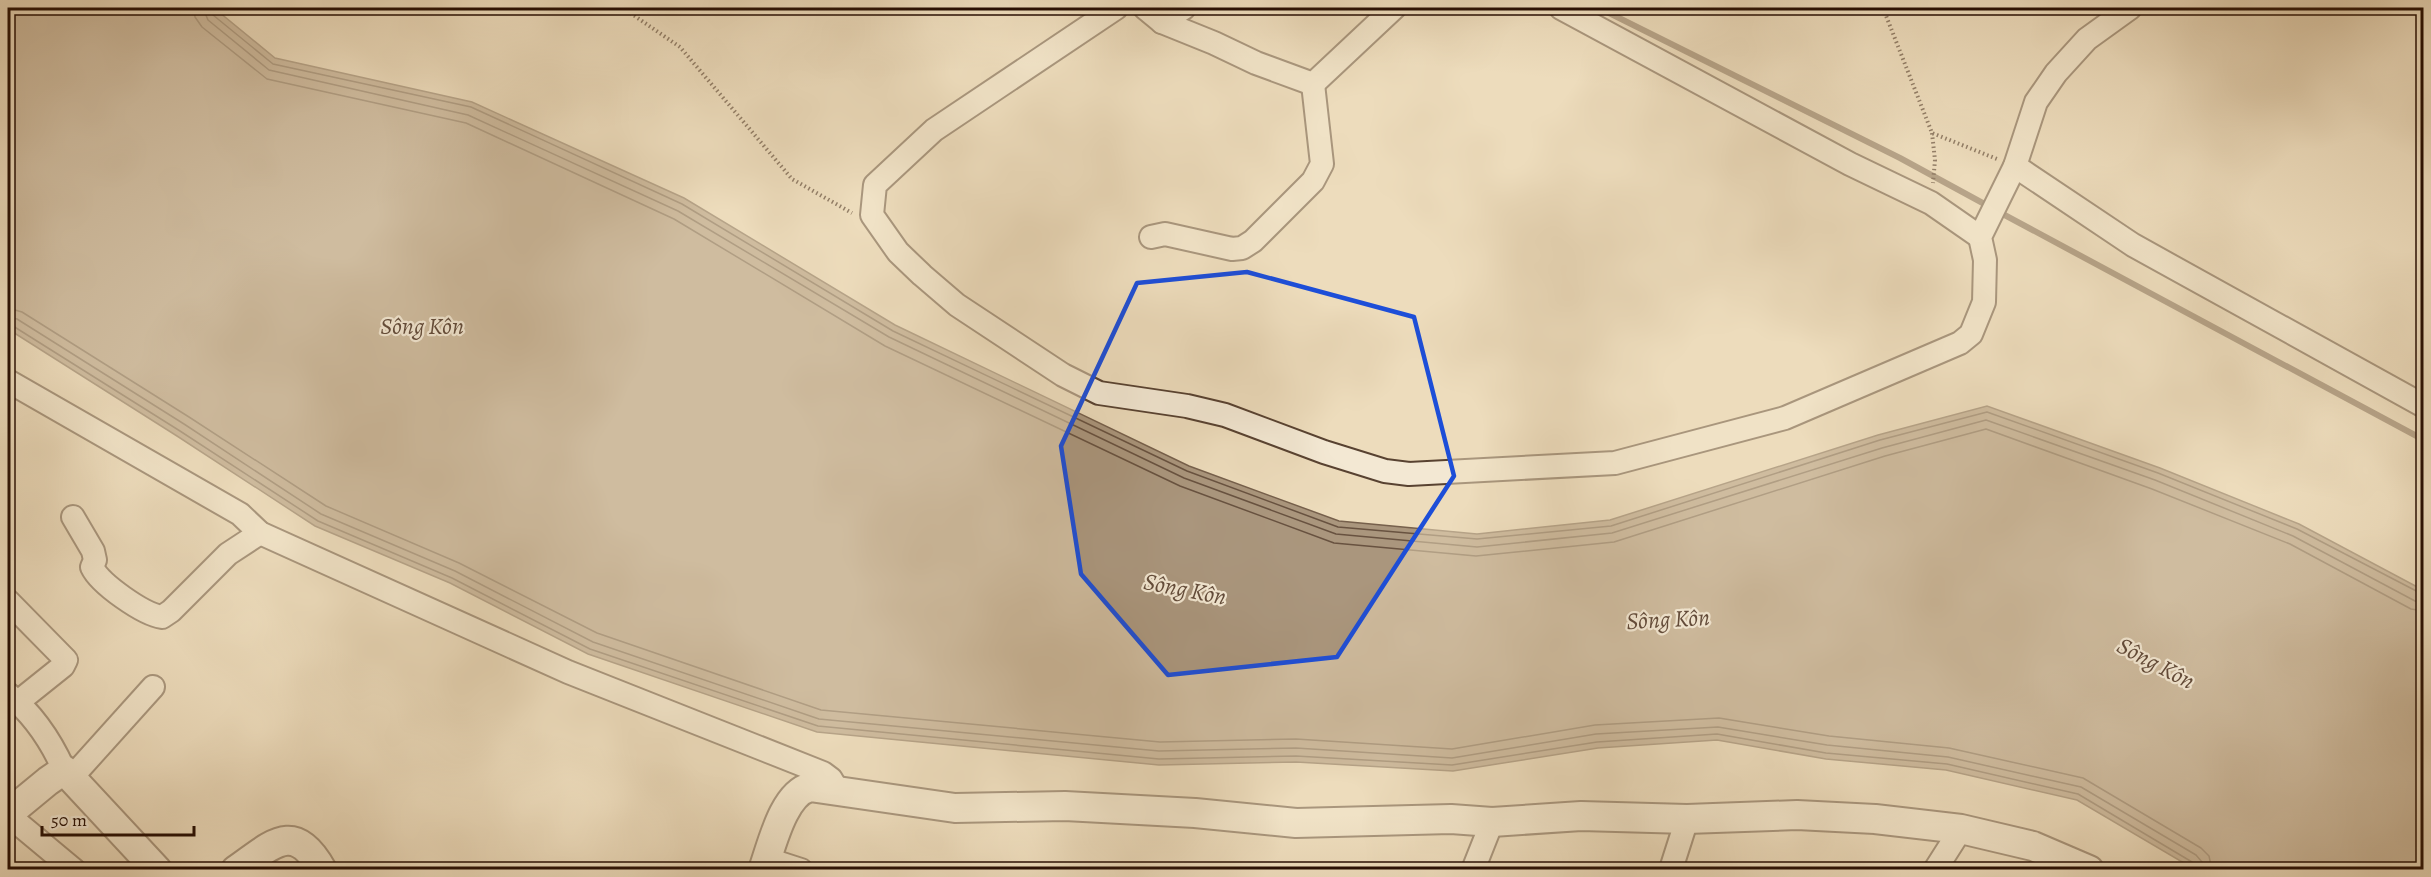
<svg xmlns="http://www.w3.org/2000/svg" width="2431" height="877" font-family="Alegreya,serif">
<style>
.water{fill:#aa967d;stroke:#76604c;stroke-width:1.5}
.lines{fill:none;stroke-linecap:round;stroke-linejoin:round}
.shore{stroke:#685240;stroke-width:1.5}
.stream{stroke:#76604c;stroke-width:6}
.minor-casing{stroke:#584231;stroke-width:26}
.tertiary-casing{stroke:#584231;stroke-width:32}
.path{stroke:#270e03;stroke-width:4;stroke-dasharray:1.5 3;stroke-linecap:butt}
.minor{stroke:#f3e8d3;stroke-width:22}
.tertiary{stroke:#f3e8d3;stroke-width:28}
.marked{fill:none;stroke:#1d4ed8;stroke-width:4.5;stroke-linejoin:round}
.labels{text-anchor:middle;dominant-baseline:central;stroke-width:4.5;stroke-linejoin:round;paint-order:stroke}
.water-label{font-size:24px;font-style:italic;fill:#624b3a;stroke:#f3e8d3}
</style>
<rect width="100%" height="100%" fill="#eddcbc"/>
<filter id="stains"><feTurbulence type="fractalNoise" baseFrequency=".00333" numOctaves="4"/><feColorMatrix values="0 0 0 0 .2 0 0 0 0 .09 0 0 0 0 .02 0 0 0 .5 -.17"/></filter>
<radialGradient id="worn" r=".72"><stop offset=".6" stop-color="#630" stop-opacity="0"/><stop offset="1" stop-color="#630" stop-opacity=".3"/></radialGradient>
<path class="water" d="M8,8H214L275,58L472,102L684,198L895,325L1189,466L1339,521L1477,534L1610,520L1878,435L1987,406L2160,468L2299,524L2423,590V869H2194L2077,800L1946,770L1826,759L1717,740L1598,748L1453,771L1296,762L1159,765L817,732L588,654L450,583L315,526L177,436L8,329Z"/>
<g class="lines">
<g class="shore">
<path d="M194,8L195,17L202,27L267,79L466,123L674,219L885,346L1180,486L1334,543L1476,556L1614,542L1885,456L1986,429L2152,489L2290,544L2411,609L2424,611"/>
<path d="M203,8L208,20L269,70L468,115L678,211L889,337L1184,478L1336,534L1477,547L1612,533L1882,448L1986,420L2155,480L2293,536L2415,601L2424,602"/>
<path d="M211,8L213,15L273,64L471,107L682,204L893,331L1187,471L1338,527L1477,539L1611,526L1880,440L1987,412L2158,473L2297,529L2424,595"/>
<path d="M8,308L22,312L189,417L326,506L459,563L597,633L821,710L1160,742L1296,739L1452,749L1595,725L1719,718L1829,736L1949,748L2083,778L2201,848L2209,856L2212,870"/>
<path d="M8,317L17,319L184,424L321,514L455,571L593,642L819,719L1159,751L1296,748L1452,758L1596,734L1718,727L1827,745L1948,757L2081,787L2196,855L2202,862L2203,870"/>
<path d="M8,325L13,326L180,431L318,521L452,578L590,649L818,726L1159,759L1296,756L1452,765L1597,742L1717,734L1826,753L1947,764L2078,794L2192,862L2196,870"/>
</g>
<g class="stream">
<path d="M1599,8L1900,158L1990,207"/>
<path d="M1999,212L2424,440"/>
</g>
<g class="minor-casing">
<g id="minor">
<path d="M1116,8L934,130L875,185L872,215L898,252L922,275L957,305L1063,375L1099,393L1187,406L1225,415L1324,452L1385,471L1409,474L1615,463L1785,418L1960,343L1971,334L1984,302L1985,260L1980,237L2015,166L2036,102L2056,73L2087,39L2130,8"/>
<path d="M1145,8L1162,22L1214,43L1256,63L1313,84L1394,8"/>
<path d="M1561,8L1850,164L1931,203L1980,237"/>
<path d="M1162,22L1184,8"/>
<path d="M2015,166L2133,245L2424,406"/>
<path d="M1151,237L1165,234L1232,249L1242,248L1253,241L1313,181L1322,164L1313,84"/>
<path d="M8,381L240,514L260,533L568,672L823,773L831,779L838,791"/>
<path d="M73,517L93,551L95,560L92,567C100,584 143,614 162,617L171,611L228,554L260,533"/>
<path d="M8,601L66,660L63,666L18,702"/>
<path d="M8,694C33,714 51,741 64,770"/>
<path d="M72,777L153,687"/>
<path d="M8,815L74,870"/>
<path d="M767,859L801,870"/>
<path d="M1672,866L1687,819"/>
<path d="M1473,870L1492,822"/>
<path d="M1935,870L1961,829"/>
</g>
</g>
<g class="tertiary-casing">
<g id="tertiary">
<path d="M8,814L48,781L64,770L157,870"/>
<path d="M236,870C272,845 294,819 322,870"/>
<path d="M763,870C772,845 783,794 810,787L955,808L1065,806L1195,813L1296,823L1451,819L1492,822L1581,816L1687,819L1797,815L1875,819L1961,829L2033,846L2089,870"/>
</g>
</g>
<g class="path">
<path d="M623,8L680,47L792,179L852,213"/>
<path d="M1883,8L1932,133L1997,159"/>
<path d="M1932,133L1935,160L1933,183"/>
</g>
<use href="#minor" class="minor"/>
<use href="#tertiary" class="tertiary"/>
</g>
<path d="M0 0H2431V877H0ZM1247,272L1414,317L1454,476L1337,657L1168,675L1081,574L1061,446L1137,283Z" fill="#eddcbc" fill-opacity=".55" fill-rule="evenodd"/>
<path class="marked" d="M1247,272L1414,317L1454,476L1337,657L1168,675L1081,574L1061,446L1137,283Z"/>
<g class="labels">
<g class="water-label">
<text x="422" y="326">Sông Kôn</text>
<text transform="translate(1185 589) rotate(11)">Sông Kôn</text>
<text transform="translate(1668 619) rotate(-3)">Sông Kôn</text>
<text transform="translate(2156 663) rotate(28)">Sông Kôn</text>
</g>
</g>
<rect width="2431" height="877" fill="none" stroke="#eddcbc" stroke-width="30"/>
<rect x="9" y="9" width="2413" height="859" fill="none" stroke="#270e03" stroke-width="3"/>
<rect x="15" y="15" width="2401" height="847" fill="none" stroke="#270e03" stroke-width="1.5"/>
<path d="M42 826v9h152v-9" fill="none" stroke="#270e03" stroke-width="3"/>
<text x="51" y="826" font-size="18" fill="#270e03" stroke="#f3e8d3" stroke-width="4.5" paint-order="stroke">50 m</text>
<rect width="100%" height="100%" filter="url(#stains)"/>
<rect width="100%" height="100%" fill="url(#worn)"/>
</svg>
